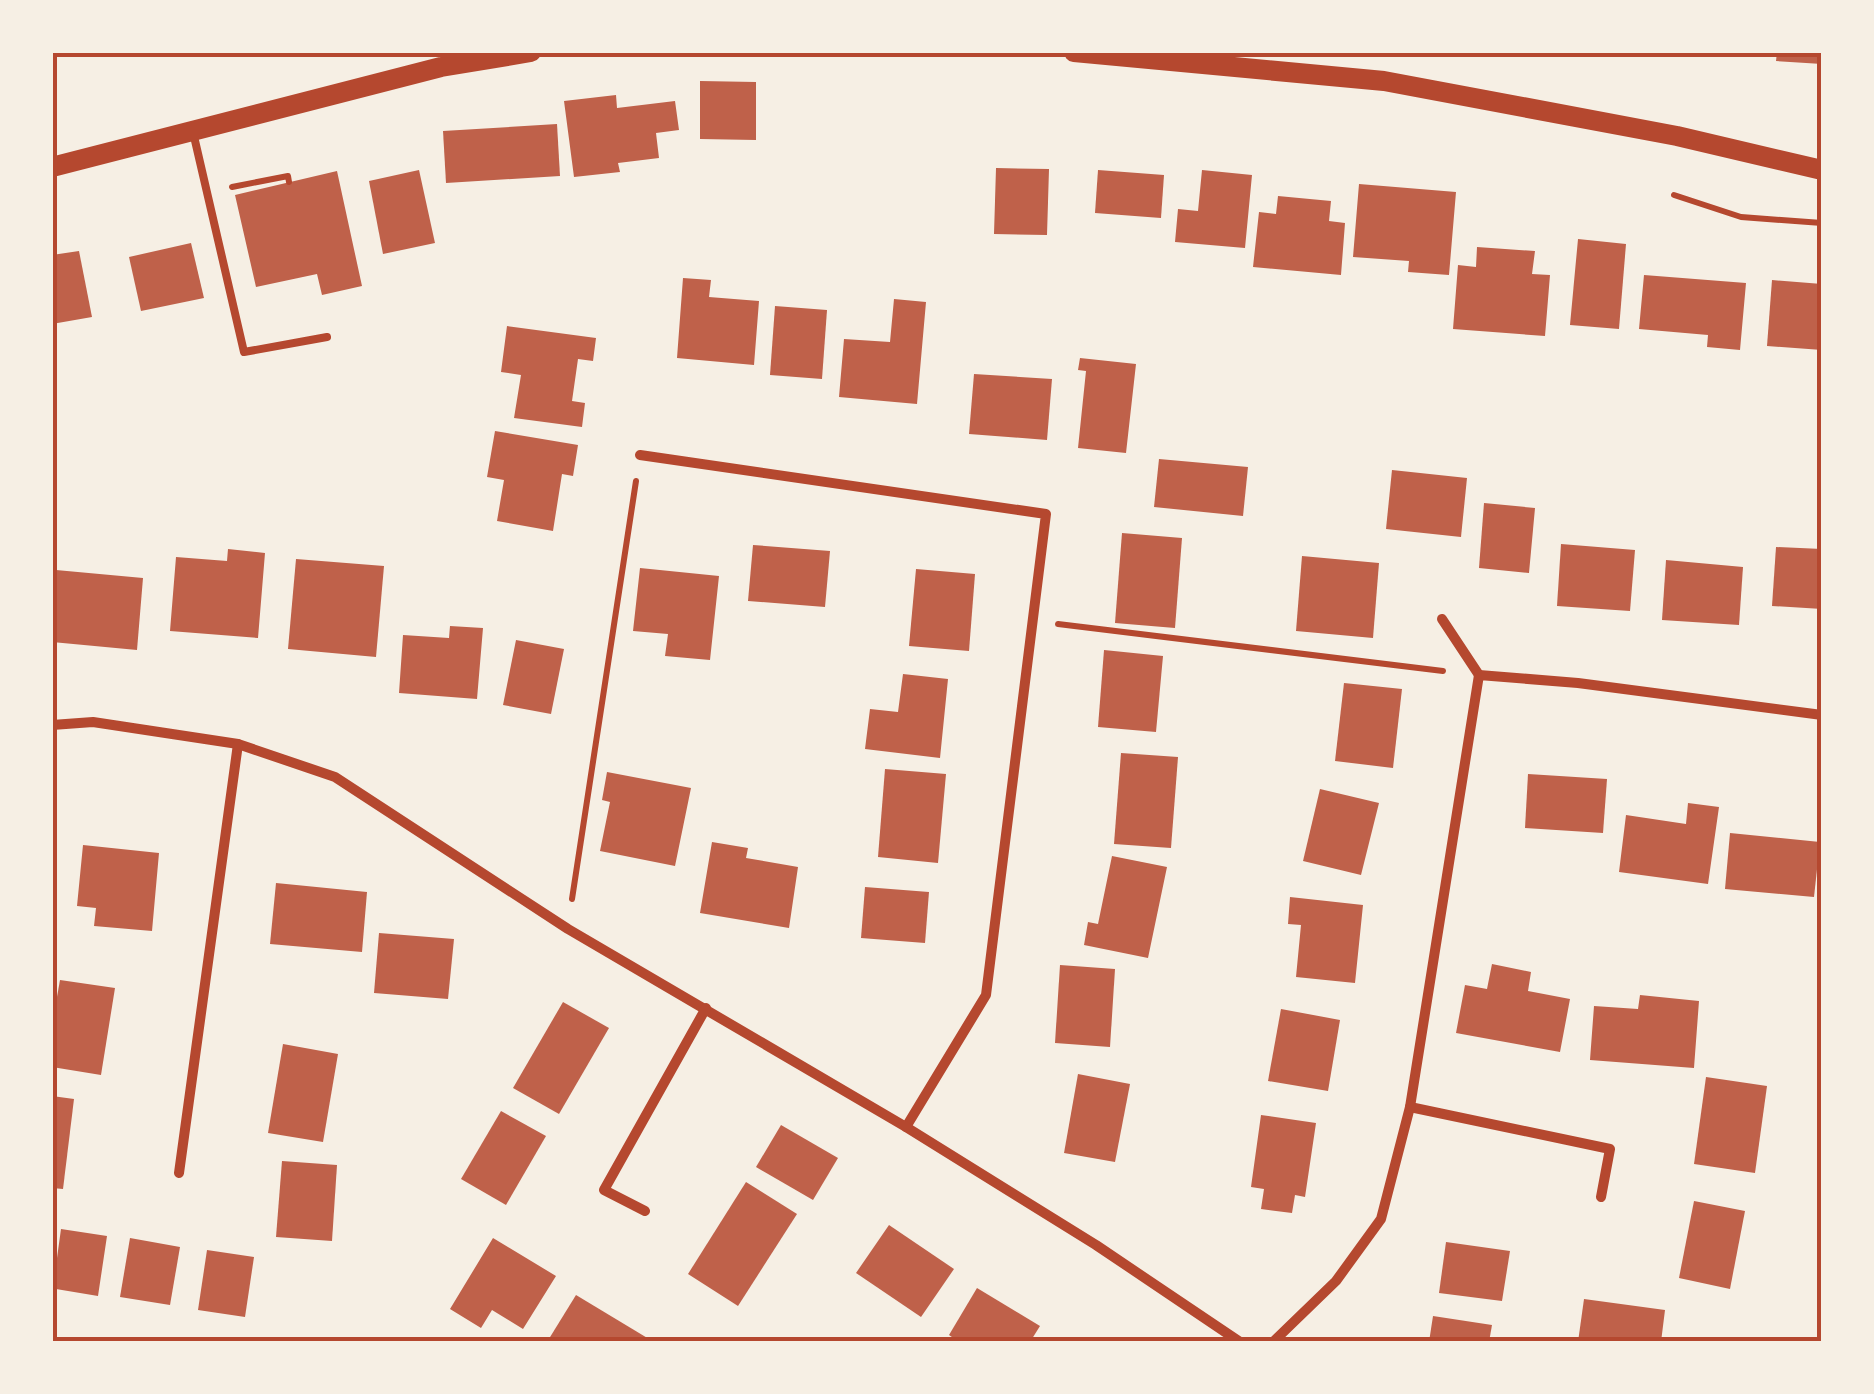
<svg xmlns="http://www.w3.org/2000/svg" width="1874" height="1394" font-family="'Exo 2',sans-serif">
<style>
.building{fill:#bf614a}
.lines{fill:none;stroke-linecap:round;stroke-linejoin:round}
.path{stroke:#b5482f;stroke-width:6}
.service{stroke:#b5482f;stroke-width:8}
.minor{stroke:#b5482f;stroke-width:10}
.secondary{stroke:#b5482f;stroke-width:20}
.neatline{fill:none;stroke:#b5482f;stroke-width:4}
</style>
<rect width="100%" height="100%" fill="#f6efe4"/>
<g class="building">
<path d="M1777,52H1822V64L1776,61Z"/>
<path d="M700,81L756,82V140L700,139Z"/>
<path d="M616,95L617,108L675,101L679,130L656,133L659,158L618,163L620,172L574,177L564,101Z"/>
<path d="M557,124L560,176L446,183L443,131Z"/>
<path d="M996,168L1049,169L1047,235L994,234Z"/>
<path d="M419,170L435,243L383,254L369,181Z"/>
<path d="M1098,170L1164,175L1161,218L1095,213Z"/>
<path d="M1202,170L1252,175L1245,248L1175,242L1178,209L1198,211Z"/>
<path d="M337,171L362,286L322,295L317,274L256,287L235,195Z"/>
<path d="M1359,184L1456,192L1449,275L1408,272L1409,261L1353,257Z"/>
<path d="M1278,196L1331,201L1329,221L1345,223L1341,275L1253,267L1259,212L1276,214Z"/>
<path d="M1578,239L1626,244L1619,329L1570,325Z"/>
<path d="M191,243L204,298L141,311L129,257Z"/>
<path d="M1477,247L1535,251L1532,274L1550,275L1545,336L1453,329L1458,265L1476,267Z"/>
<path d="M79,251L92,317L52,324V255Z"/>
<path d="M1644,275L1746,283L1740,350L1707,347L1708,335L1639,329Z"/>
<path d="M683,278L711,280L709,297L759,301L754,365L677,358Z"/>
<path d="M1772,280L1822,284V350L1767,346Z"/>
<path d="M894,299L926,302L917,404L839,397L844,339L890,342Z"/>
<path d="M775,306L827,310L822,379L770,375Z"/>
<path d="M507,326L596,338L593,361L578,359L572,401L585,403L582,427L514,418L521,375L501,372Z"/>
<path d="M1080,358L1136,364L1126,453L1078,448L1086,371L1078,370Z"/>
<path d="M974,374L1052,379L1047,440L969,434Z"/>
<path d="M495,431L578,445L573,476L562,474L553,531L497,521L504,480L487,477Z"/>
<path d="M1159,459L1248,467L1243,516L1154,507Z"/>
<path d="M1392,470L1467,478L1461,537L1386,529Z"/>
<path d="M1484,503L1535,508L1529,573L1479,568Z"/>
<path d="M1122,533L1182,538L1175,628L1115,623Z"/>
<path d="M1561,544L1635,550L1630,611L1557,606Z"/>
<path d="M753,545L830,551L825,607L748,601Z"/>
<path d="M1776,547L1822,549V609L1772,606Z"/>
<path d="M228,549L265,553L258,638L170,631L176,557L227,561Z"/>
<path d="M1302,556L1379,563L1373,638L1296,631Z"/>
<path d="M296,559L384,566L376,657L288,649Z"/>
<path d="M1666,560L1743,567L1739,625L1662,620Z"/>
<path d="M640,568L719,576L710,660L665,656L668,634L633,631Z"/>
<path d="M916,569L975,574L969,651L909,646Z"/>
<path d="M56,570L143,578L137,650L52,642Z"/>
<path d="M450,626L483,628L477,699L399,693L403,635L449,638Z"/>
<path d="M516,640L564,649L551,714L503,705Z"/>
<path d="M1104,650L1163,656L1156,732L1098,727Z"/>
<path d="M903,674L948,679L940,758L865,749L870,709L898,712Z"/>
<path d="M1344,683L1402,689L1393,768L1335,761Z"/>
<path d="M1121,753L1178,757L1171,848L1114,844Z"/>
<path d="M885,769L946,774L938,863L878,857Z"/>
<path d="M607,772L691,788L675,866L600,851L610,802L602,800Z"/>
<path d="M1528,774L1607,779L1603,833L1525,828Z"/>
<path d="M1320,789L1379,803L1361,875L1303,861Z"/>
<path d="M1688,803L1719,807L1708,884L1619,872L1626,815L1686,824Z"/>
<path d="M1730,833L1820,842L1814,897L1725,889Z"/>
<path d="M712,842L748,848L746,858L798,867L789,928L700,913Z"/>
<path d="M83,845L159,853L152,931L94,926L96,908L77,906Z"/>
<path d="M1112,856L1167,867L1148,958L1084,945L1088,922L1098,924Z"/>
<path d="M276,883L367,892L362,952L270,944Z"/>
<path d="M865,887L929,892L925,943L861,938Z"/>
<path d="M1290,897L1363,905L1355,983L1296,977L1301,925L1288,924Z"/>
<path d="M379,933L454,939L448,999L374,993Z"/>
<path d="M1492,964L1531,972L1528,991L1570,999L1560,1052L1456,1033L1465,985L1487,989Z"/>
<path d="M1060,965L1115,969L1110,1047L1055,1043Z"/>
<path d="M60,980L115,988L101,1075L52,1067V1025Z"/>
<path d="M1640,995L1699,1001L1694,1068L1590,1060L1594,1006L1638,1009Z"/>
<path d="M563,1002L609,1028L559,1114L513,1088Z"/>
<path d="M1281,1009L1340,1020L1328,1091L1268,1081Z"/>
<path d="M283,1044L338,1054L323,1142L268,1133Z"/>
<path d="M1078,1074L1130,1084L1115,1162L1064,1153Z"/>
<path d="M1706,1077L1767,1086L1755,1173L1694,1164Z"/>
<path d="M52,1096L74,1099L63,1189L52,1188Z"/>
<path d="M501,1111L546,1136L506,1205L461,1179Z"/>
<path d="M1261,1115L1316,1123L1305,1197L1295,1195L1292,1213L1261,1209L1264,1189L1251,1187Z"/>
<path d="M781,1125L838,1158L813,1200L756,1167Z"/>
<path d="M282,1161L337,1165L332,1241L276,1237Z"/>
<path d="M746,1182L797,1214L738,1306L688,1274Z"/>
<path d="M1694,1201L1745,1211L1730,1289L1679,1278Z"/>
<path d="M889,1225L954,1269L921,1317L856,1273Z"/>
<path d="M61,1229L107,1236L98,1296L56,1289L52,1299V1257L57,1258Z"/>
<path d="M130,1238L180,1247L170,1305L120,1297Z"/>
<path d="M493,1238L556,1276L523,1329L492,1310L481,1328L450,1309Z"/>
<path d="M1446,1242L1510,1251L1502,1301L1439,1293Z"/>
<path d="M207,1250L254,1257L245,1317L198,1310Z"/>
<path d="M977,1288L1040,1326L1030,1342H959L949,1335Z"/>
<path d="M576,1295L649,1339L647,1342H547Z"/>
<path d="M1584,1299L1665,1310L1661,1342H1578Z"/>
<path d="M1433,1316L1492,1325L1489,1342H1429Z"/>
</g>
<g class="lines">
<g class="path">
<path d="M232,187L288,176L289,182"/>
<path d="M1674,195L1741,217L1822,223"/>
<path d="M1058,624L1443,671"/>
<path d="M572,899L636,481"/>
</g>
<path class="service" d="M193,132L244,352L327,337"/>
<g class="minor">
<path d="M640,455L1046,514L986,995L906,1127"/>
<path d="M1442,619L1479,675"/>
<path d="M52,725L93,722L238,744L335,777L568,929L906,1127L1096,1245L1240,1342"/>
<path d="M1410,1107L1610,1149L1601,1197"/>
<path d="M179,1173L238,744"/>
<path d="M645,1211L604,1190L706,1008"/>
<path d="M1273,1342L1336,1281L1381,1219L1410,1107L1479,675L1578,683L1822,715"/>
</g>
<g class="secondary">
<path d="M1074,52L1384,81L1677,136L1822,170"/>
<path d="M52,167L441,67L531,52"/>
</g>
</g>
<rect width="1874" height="1394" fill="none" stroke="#f6efe4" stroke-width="110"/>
<rect x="55" y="55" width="1764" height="1284" class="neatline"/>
</svg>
